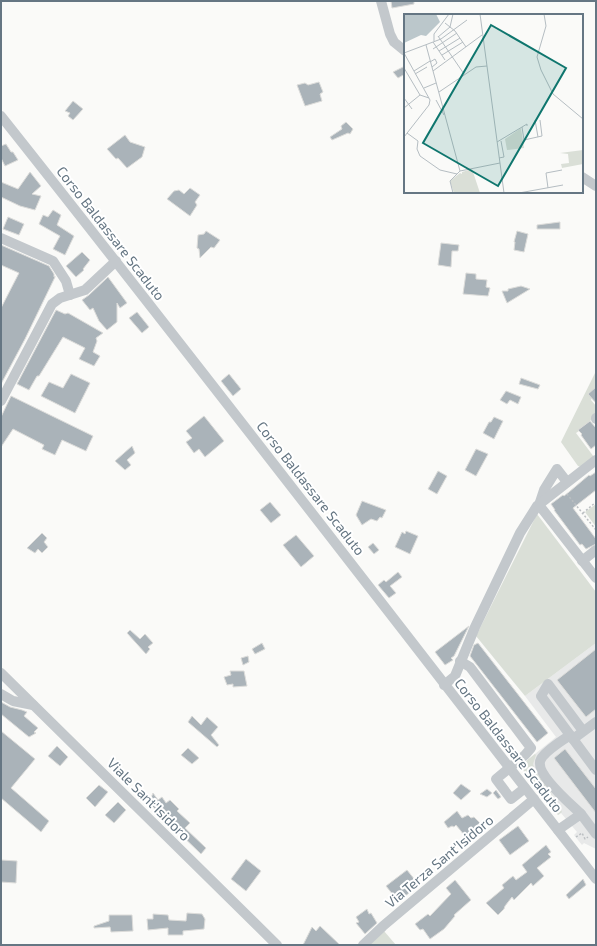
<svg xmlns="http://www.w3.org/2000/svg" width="597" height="946" font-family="'Exo 2',sans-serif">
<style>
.built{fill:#e8e9e9}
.green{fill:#dadfd7}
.building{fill:#aab3b9;stroke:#dcdcda}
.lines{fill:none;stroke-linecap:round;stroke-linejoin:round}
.path{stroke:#bbbfc2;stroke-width:1.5;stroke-dasharray:2 2;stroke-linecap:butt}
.minor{stroke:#c3c8cc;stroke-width:10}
.labels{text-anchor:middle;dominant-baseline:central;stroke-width:4;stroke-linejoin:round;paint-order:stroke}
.street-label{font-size:14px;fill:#657683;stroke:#fff}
.inset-road{fill:none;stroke:#b5bdc2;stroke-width:1}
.view{fill:#0f766e;fill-opacity:0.15;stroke:#0f766e;stroke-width:2}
.inset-edge{fill:none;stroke:#657683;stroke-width:2}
</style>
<rect width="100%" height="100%" fill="#fafaf8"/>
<path class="built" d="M596,643V849L584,843L582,845L574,835L577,832L561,813L558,815L520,766L556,737L525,696Z"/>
<g class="green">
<path d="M596,371V387L591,400L596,406V416L579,430V431L576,433L594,457L581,467L578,466L561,442Z"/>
<path d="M596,504V527L585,512Z"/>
<path d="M537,514L596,592V643L525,696L476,636Z"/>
<path d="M535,754L536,755L533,764L535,771L559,804L560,808L562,812L558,815L520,766Z"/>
<path d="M384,931L396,945H369Z"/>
</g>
<g class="building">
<path d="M391,1H414V4L392,8Z"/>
<path d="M405,66V74L398,78L393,72Z"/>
<path d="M319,82L323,92L320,94L322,101L305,106L297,85L305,83L308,85Z"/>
<path d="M73,101L83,109L73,120L68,116L70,113L65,111Z"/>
<path d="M346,122L353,129L350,134L348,133L332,140L330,137L342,129L341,126Z"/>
<path d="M125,135L130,142L145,147L142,157L127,168L118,158L116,159L107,149Z"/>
<path d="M6,144L11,152H13L18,160L5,166L1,158V146Z"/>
<path d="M30,172L41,186L32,194L41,196L35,210L20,206L1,197V182L18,189Z"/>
<path d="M190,188L200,195L195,202L197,205L190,216L167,199L174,191L179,190L184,194Z"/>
<path d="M53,210L61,215L57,225L74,236L65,255L53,249L60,236L39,224L43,215L48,217Z"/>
<path d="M8,217L24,224L19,235L3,229Z"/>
<path d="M560,222V229H537V225Z"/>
<path d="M206,231L220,240L214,248L211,247L200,258L199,249L197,248L198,235L204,234Z"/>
<path d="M517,231L528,234L524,252L514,250L515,242H514Z"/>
<path d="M441,243L459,245L458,251H452L451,267L438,265Z"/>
<path d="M1,245L49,266L54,274V277L55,276V277L25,339L1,384V308L19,273L1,265Z"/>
<path d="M82,252L90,260L83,269L84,270L76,277L66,266Z"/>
<path d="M466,273L476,274V279L487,280L486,287L490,288L488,296L463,294Z"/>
<path d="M108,277L127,303L120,308L117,303V322L107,330L99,321L93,308L90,310L82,300L89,295Z"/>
<path d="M521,286L530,289L507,303L502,291H508V289Z"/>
<path d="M56,310L65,314L68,313L103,333L96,338L97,341L93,352L100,356L94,366L79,359L85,348L63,337L39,376H37L29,390L17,384Z"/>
<path d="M137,312L149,327L142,333L129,318Z"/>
<path d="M71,374L90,383L75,413L41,396L49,382L63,388Z"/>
<path d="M229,374L241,389L233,396L221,381Z"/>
<path d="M521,378L540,385L538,389L519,384Z"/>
<path d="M596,387V403L588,394Z"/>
<path d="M506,391L521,397L518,404L510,400L507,404L500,400Z"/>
<path d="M11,396L93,436L86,451L62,440L55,455L42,449L44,445L13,429L1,447V417Z"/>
<path d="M204,416L224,441L205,457L199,449L194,453L186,442L192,438L186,431Z"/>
<path d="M494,417L503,421L494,439L483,433L489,422H491Z"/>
<path d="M590,421L596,428V445L591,449L581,435L582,434L578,430Z"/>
<path d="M132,446L135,453L127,460L131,465L125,470L115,461Z"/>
<path d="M476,449L488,454L476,476L465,470Z"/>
<path d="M438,471L447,476L437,494L428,489Z"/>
<path d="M596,472V490L573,508L596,539V544L586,549L582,544L580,545L554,510H555L551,504L563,495L564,496L569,492L589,475L590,476Z"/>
<path d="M362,501L386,510L382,518L380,517L377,521L371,519L362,525L356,515Z"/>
<path d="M270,502L281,515L271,523L260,510Z"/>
<path d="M406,531L418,536L410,554L395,547L402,532L405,534Z"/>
<path d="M42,533L47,538L44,542L48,547L42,553L38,549L35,553L27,548Z"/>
<path d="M296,535L314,556L301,567L283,545Z"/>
<path d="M373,543L379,550L374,554L368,547Z"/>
<path d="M398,572L402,577L390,586L396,593L389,598L378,585L384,580L386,582Z"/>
<path d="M469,626L454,656L451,658L453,660L445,665L435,652Z"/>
<path d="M130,630L140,639L145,634L153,643L148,647L150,649L146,654L127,633Z"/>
<path d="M262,643L265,649L255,654L252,649Z"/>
<path d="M478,643L548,733L537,742L470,656L474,645Z"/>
<path d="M596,649V709L586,717L557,680Z"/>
<path d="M248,656L249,662L243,665L241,658Z"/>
<path d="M230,671H244L247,686L233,687V684L227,685L224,677L231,675Z"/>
<path d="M1,702L10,707L22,710L27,712L24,716L38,728L34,732L36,733L29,737L1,714Z"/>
<path d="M192,716L201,725L207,717L218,727L211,735L219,745L217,747L188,722Z"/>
<path d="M1,731L35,759L11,788L49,821L41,832L1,798Z"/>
<path d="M57,746L68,757L60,766L48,756Z"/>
<path d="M188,748L199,758L192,764L181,755Z"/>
<path d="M565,749L596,789V813L554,758Z"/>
<path d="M461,784L471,791L461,800L453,793Z"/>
<path d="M99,785L108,792L95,807L86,798Z"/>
<path d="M487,789L492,793L487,797L480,794Z"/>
<path d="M496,790L501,797L498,799L493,793Z"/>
<path d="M153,793L158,800L162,797L166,803L170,800L179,809L177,811L190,823L185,828L206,848L201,854L171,825L172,824L159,810L157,811L149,803Z"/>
<path d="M118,802L126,810L114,823L105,815Z"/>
<path d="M457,811L462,818L468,815L471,818L474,817L480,823L465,836L456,825L454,827L452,826L448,828L444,822Z"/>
<path d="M518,826L529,841L510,855L499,840Z"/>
<path d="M546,845L551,852L548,854L551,857L537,868L544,876L533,886L531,883L514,900L512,897L505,906L504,909L498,915L486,903L504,888L502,885L513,876L516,880L527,872L522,865Z"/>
<path d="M246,859L261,871L246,891L231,879Z"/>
<path d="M1,860L17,861L16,883L1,882Z"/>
<path d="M407,870L419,885L399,901L393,897L394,896L386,886Z"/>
<path d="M583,879L586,885L569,899L566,895Z"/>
<path d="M455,880L471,900L454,915L455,916L444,929L430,939L423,929L420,930L415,924L428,914L430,916L451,894L446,888Z"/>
<path d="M367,909L369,914L371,913L377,923L365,934L356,923L359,922L356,917Z"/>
<path d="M187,913L202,914L205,919L204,929L183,931V935H168V928L148,930L147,919H153V914L168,915L169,920L186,921Z"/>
<path d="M109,915H132L133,931L111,932L110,927L94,928V926L109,921Z"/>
<path d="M320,926L340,945H303L312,927L316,931Z"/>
</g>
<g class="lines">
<g class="path">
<path d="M567,494L596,530"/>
<path d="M583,513L596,502"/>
<path d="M576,837L582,833L585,839L588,837"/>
</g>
<g class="minor">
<path d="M381,1L390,34L394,42L405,51"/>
<path d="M1,116C202,369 398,625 596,879"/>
<path d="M582,177L596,186"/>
<path d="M1,238L53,261L66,281L70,295"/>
<path d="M1,401L52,304L60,298L85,290L116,261"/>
<path d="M596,418V419"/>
<path d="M567,482L557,469L544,490L539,505L596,578"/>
<path d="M582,561L596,550"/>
<path d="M460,661L470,667L531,748L525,755L496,779L511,799L525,788"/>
<path d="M1,673L277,945"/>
<path d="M444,685L455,676L475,627L520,533L537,506L596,460"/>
<path d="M1,694L13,701L33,705"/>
<path d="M583,731L548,684L541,696L573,739L596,722"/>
<path d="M570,735C562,741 546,750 541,759C533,773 571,804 581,814"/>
<path d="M573,739L596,770"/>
<path d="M558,830L581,814L596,834"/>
<path d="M363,945L383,926L534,799"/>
</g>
</g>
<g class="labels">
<g class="street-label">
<text transform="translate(111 233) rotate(52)">Corso Baldassare Scaduto</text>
<text transform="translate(311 488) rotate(52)">Corso Baldassare Scaduto</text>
<text transform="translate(509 745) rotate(52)">Corso Baldassare Scaduto</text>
<text transform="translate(149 799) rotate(45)">Viale Sant'Isidoro</text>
<text transform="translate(439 861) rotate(-40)">Via Terza Sant'Isidoro</text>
</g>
</g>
<g transform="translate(404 14)">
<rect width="179" height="179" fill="#fafaf8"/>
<path d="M117,114L120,134L103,136L101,125ZM179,136V150L158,154L157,150L165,149L164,140L156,139ZM68,155L76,179H50L46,167L56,159L58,160V158Z" fill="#dadfd7"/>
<path d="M0,0H32L36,8L22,22L17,21L0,29Z" fill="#bbc7cb"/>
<path class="inset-road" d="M76,0L100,179M140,0L142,12L133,43L137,56L149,80L179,105M41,9L51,17L62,33M34,22L60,60M34,23L46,13L49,0M30,27V20L45,0M29,28L41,46M22,31L56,157M29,35L53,19M35,37L56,24M0,39L37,25L63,6M0,39L26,86M38,41L59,28M26,48L31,45L33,49L28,53M0,54L16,81L25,84M10,57L26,47M29,57L78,21M11,60L23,53M20,74L32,69M35,78L72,53L83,52M0,84L8,95M32,86L40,101M0,94L16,81M131,106L134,123M123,112V110L118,113L120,126L138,122L136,106M3,119L14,127L13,135L16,142L36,156L53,160M0,123L25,91L26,86M93,128L118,113M95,144L100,143L97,127M56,157L96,149M144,174L142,159L158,156M49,179L46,167L56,157M115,179L159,171"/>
<path class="view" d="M87,11L162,54L94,172L19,129Z"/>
<rect width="179" height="179" class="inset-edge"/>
</g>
<rect width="597" height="946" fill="none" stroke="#657683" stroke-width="4"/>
</svg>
